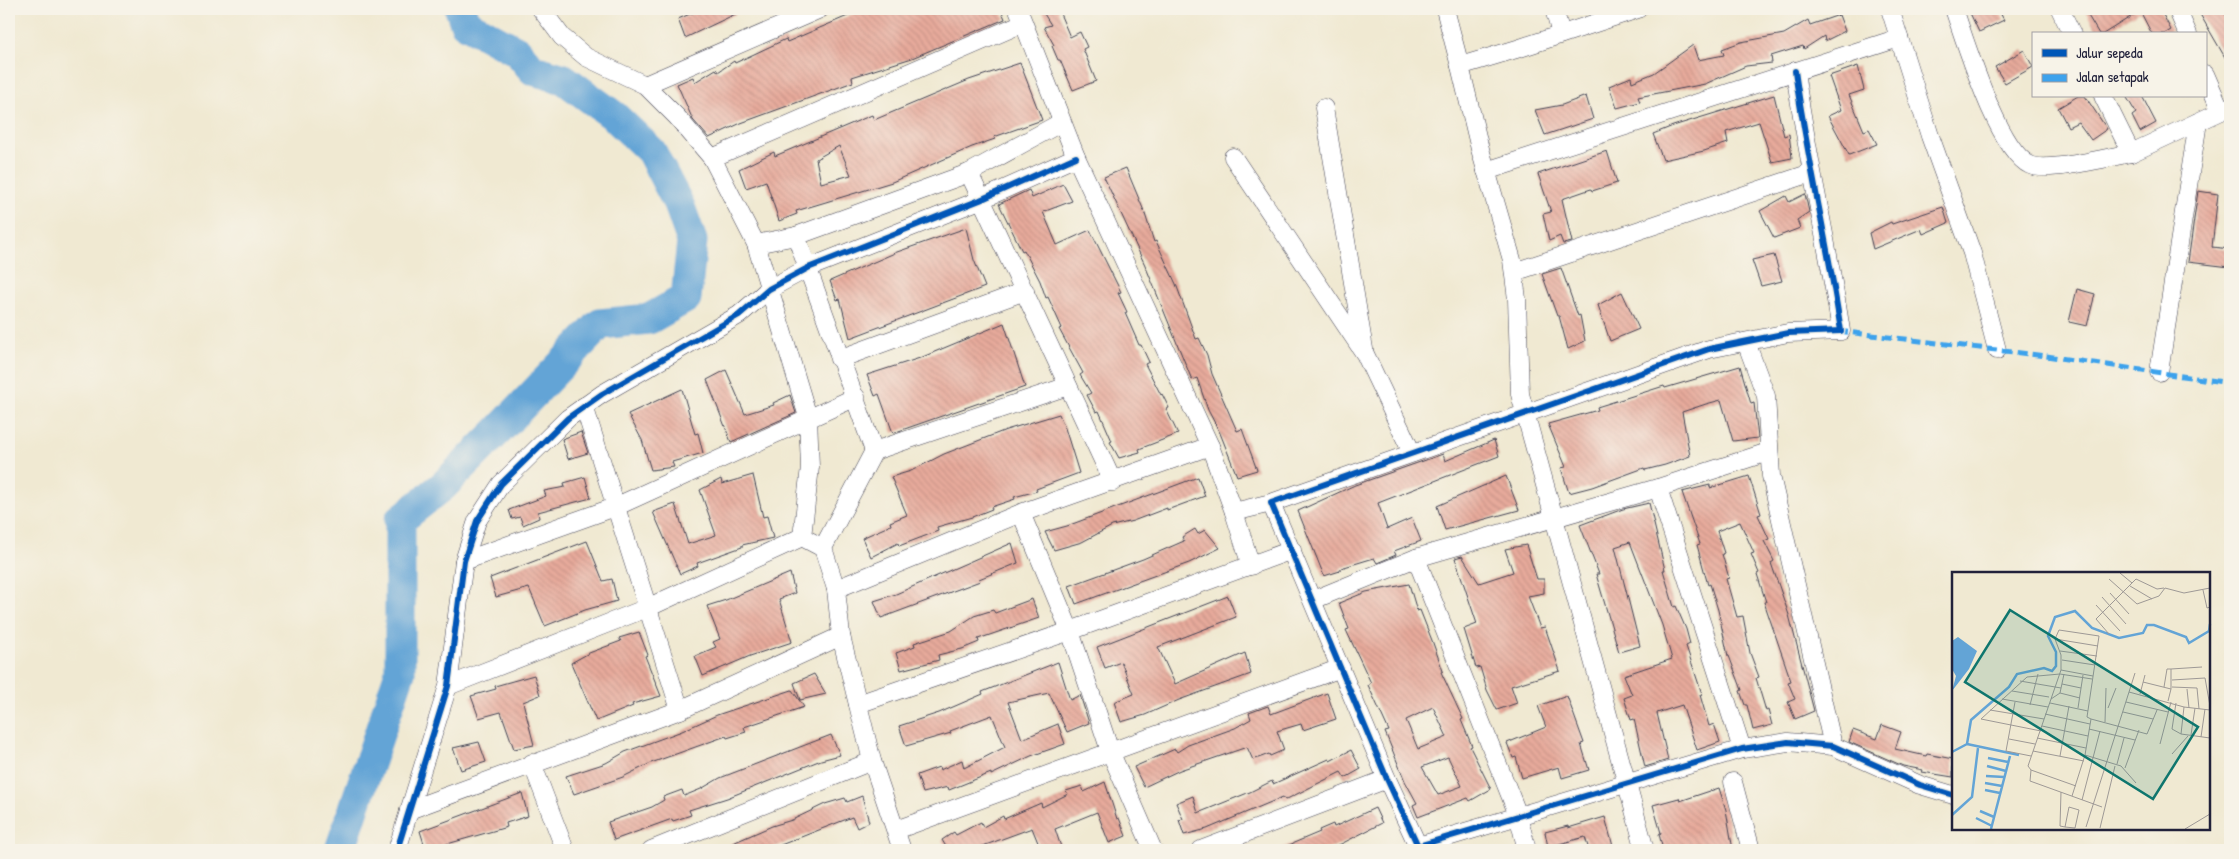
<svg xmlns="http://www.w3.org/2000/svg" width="2239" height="859" font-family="'Patrick Hand',sans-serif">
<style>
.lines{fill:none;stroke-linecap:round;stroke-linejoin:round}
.river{stroke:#63a4d6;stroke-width:31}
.building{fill:url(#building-back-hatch);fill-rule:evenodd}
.street-casing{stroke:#414052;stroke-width:19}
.street{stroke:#fff;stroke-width:18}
.quiet{stroke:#3ea2ec;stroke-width:5;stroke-dasharray:10 5;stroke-linecap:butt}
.cycleway-casing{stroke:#f7f3e8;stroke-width:9}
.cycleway{stroke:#0057b8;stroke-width:6}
.inset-river{fill:none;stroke:#63a4d6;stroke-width:2.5}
.inset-road{fill:none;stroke:#9e9996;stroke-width:1}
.view{fill:#0f766e;fill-opacity:0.15;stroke:#0f766e;stroke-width:2.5}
.inset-edge{fill:none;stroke:#22223b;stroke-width:2.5}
</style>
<defs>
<pattern id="building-back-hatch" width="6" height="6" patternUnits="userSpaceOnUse" patternTransform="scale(1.25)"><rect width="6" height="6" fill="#e7aa9b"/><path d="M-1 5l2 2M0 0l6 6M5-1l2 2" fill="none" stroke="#c69286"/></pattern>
</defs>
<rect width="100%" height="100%" fill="#f7f3e8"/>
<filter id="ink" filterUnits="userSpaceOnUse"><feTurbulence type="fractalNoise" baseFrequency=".02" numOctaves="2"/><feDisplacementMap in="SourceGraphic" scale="10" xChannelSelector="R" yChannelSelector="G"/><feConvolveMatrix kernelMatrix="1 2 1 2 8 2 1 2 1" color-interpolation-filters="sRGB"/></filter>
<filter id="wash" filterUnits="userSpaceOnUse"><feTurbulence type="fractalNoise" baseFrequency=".0096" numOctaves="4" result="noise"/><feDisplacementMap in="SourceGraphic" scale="20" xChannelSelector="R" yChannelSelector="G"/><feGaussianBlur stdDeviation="1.12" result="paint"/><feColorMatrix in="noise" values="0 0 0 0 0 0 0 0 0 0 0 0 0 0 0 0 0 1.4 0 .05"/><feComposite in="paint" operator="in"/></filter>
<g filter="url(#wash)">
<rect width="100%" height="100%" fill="#f0e9d2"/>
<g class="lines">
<path class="river" d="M340,850L400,672V520L443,486L498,431L600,324L649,319L686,298L692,241L680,207L651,151L614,116L564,79L533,70L517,51L465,23L460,9"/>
</g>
<g id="blocks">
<g class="building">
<path d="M702,9H746L685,38L678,19Z"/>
<path d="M864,9H1001L1005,19L912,58L852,77L853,82L741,123L709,138L693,120L677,84L693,77L695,82L716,69L718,72L734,61L735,63L786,39L787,42Z"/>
<path d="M1041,9H1058L1070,37L1080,32L1087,47L1083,49L1096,81L1073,90L1060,60H1058L1052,46L1054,45L1044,27L1051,25Z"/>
<path d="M1978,9H1998L2004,20L1979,32L1970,13Z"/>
<path d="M2084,9H2160L2171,30L2164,34H2152L2140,11L2103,34H2099Z"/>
<path d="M2197,9H2221L2225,13L2230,22V66Z"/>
<path d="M1839,15L1845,31L1825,41L1824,36L1804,49L1803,46L1771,56L1772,63L1746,66L1705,84L1638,97L1640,102L1617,108L1609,86L1631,77L1632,82L1654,73L1693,45L1698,60L1724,55L1722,49L1741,42L1784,34L1808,20L1810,25Z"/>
<path d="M2024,50L2033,67L2005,83L1995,67Z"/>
<path d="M1020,63L1042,120L994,137L995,139L972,147L892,182L796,211L797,214L779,221L766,181L746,188L739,169L774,152L775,156L872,115L874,120L969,80ZM839,146L851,175L821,183L816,159Z"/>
<path d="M1858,66L1864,90L1849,95L1864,131L1869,129L1877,144L1849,155L1828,116L1841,110L1829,76Z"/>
<path d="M1774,95L1784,136L1789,134L1792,158L1772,162L1759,122L1726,132L1728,143L1704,151L1663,160L1653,134L1673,126Z"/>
<path d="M1586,96L1593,119L1545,135L1535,110L1562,105Z"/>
<path d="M2078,96H2085L2107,129L2091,140L2078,122L2068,127L2058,108Z"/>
<path d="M2126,96H2142L2156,123L2140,132L2132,116L2136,113Z"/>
<path d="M1607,151L1617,183L1592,191L1591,189L1562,199L1572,242L1563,244L1560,236L1549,241L1543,214L1551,212L1538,174Z"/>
<path d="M1126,168L1144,211L1154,242L1156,241L1176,284L1196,339L1199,338L1207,355L1212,374L1237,431L1242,429L1257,470L1237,476L1220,433L1208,410L1197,378L1192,380L1145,265L1104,177Z"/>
<path d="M1063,184L1072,201L1043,212L1057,245L1090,230L1121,292L1118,293L1127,312L1125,313L1139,345H1141L1149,362L1145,364L1161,395L1162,394L1169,408L1166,409L1178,434L1139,449L1140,452L1119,458L1110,442L1112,441L1099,411L1096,412L1087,395L1091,393L1080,375L1083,373L1059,329L1062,328L1048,297L1046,298L1040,281L1024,250L1022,251L999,204L1029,190L1032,198Z"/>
<path d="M2198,191L2218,194L2212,247L2230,249V267L2188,262Z"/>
<path d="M1805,194L1809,212L1797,220L1800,228L1774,238L1760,211L1786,196L1789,202Z"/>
<path d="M1943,207L1948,223L1923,234L1921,229L1873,249L1869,233L1891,222L1892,224Z"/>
<path d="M966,228L974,260L985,287L850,338L840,299L837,300L830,281L897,252Z"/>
<path d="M1774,255L1782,281L1761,286L1752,260Z"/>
<path d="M1561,268L1578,316L1580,315L1585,341L1568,349L1559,316H1557L1542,274Z"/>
<path d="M2077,289L2095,294L2087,326L2069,322Z"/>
<path d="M1622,292L1639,329L1610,341L1598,305Z"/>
<path d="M1004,323L1025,387L893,433L879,394L875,396L867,375L920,358Z"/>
<path d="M1740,366L1751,404L1754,403L1758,438L1733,441L1721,400L1706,404L1682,412L1690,456L1665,465L1645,470L1644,468L1592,487L1569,493L1561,468L1566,467L1548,424L1598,410L1597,407L1645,392L1664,386L1665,388Z"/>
<path d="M726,370L745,414L774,405L773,403L790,395L796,413L731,442L707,380Z"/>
<path d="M682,389L695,434L698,433L703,453L672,462L674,467L651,470L642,440L628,414Z"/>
<path d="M1059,414L1065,428L1079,473L1036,489L1037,491L1014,497L1015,499L991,507L992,509L972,517L937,527L938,531L899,546L898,543L871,557L862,538L891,525L890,522L907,515L891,477L911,471L944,454L1006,430Z"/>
<path d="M581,432L588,453L568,459L562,439Z"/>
<path d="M1494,440L1499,456L1378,503L1387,529L1412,518L1421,541L1394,551L1396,555L1377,563L1374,558L1341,568L1340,571L1324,576L1298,511L1355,485L1443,454L1445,461Z"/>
<path d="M753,475L763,517L767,516L773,538L742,545V547L697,563L698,566L680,574L653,512L675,504L688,544L716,535L700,490L721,479L722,484Z"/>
<path d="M1506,476L1519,510L1445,530L1437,506Z"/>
<path d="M1749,476L1761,514L1758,515L1769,539L1764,541L1774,561L1771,563L1789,615L1814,711L1795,719L1788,702L1795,699L1788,682L1791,681L1764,602H1766L1757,574L1759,573L1751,554L1754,553L1740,522L1717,531L1724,553L1722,554L1729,578L1726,579L1737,617L1743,616L1750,653L1759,677L1756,678L1766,711L1768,710L1772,725L1753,730L1747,705H1745L1740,691L1742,690L1729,656H1728L1718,610L1710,584L1708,585L1697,545L1700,544L1682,492L1710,485V488Z"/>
<path d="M585,477L591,498L538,512L539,518L523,525L520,517L512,519L509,510L546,496L544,491L565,487L564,483Z"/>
<path d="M1198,477L1205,496L1167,510V508L1133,521L1112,526L1082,542L1054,550L1045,532L1067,526Z"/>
<path d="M1649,503L1665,570H1663L1674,607L1676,606L1686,629L1690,644L1686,646L1702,694L1700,695L1709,726L1714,724L1720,742L1697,750L1682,705L1657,713L1668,760L1645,767L1634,719L1631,720L1624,698L1632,695L1624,675L1672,659L1662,625L1630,542L1615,547L1640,646L1619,652L1596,574H1599L1580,525L1623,509Z"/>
<path d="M1195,529L1198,534L1205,530L1220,548L1189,563L1076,604L1069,586L1143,559L1184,541L1182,537Z"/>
<path d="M587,541L603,581L612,579L617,601L585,610L545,626L529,588L496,597L490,578Z"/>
<path d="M1012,543L1018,563L979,579L980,581L881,618L874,601L896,594Z"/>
<path d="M1526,545L1537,579H1544V593L1528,596L1540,628L1545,627L1560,671L1511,686L1517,703L1497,710L1487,690L1480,667L1476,668L1464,629L1477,624L1455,558L1462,556L1479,583L1513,572L1505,549Z"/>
<path d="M790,573L795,593L779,599L792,642L750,656L703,676L695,656L716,647L713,642L720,639L707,606L726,600Z"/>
<path d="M1409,584L1417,611L1420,610L1433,643L1443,671L1441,672L1463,719L1461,720L1472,746L1470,747L1491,789L1470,801L1468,798L1418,817L1413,805L1417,803L1405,781L1385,732L1389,731L1368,685L1371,683L1346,630L1349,629L1339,603L1366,592ZM1433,707L1447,737L1418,749L1406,720ZM1448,757L1462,786L1438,795L1422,767Z"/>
<path d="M1228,596L1236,617L1158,647L1175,684L1245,653L1251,674L1179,700L1145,715L1121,722L1114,702L1134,694L1121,662L1105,668L1097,647Z"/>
<path d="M1032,599L1039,618L978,639L979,642L962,649L938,655L939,660L901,670L896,653L915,646L914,643L951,631L974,616L993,610L995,613Z"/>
<path d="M639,632L648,655L645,656L661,696L632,704L633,706L596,721L571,663L589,653L621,641L619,638Z"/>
<path d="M1058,662L1070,700L1080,695L1089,723L1067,732L1049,693L1008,702L1022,739L1058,724L1065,744L1031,756L991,775V773L949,790L948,787L923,793L917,775L939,767L940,770L962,760L964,768L1005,747L992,715L950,731L951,733L906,746L899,726L939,713L983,694L982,692Z"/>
<path d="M814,674L826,694L800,700L794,683Z"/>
<path d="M534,675L540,695L523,702L534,745L514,749L501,712L479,718L471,696L496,689L495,686Z"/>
<path d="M792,690L804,707L744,727L746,732L727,738L726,736L651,763L623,777L574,794L566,776L606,763L625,752L682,731L717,715Z"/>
<path d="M1327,693L1336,719L1303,730L1301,724L1277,731L1284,750L1270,756L1269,754L1253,760L1247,747L1180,770L1144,787L1134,767L1175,749L1177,752L1188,745L1235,728L1251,719L1249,713L1268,706L1271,714Z"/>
<path d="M1567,696L1584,743L1581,744L1589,770L1562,778L1559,767L1522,778L1516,757L1513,758L1507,743L1546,727L1538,706Z"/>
<path d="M1882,725L1901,732L1895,749L1926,756L1927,754L1953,759V777L1922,772L1923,770L1903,766L1849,742L1853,730L1877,739Z"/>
<path d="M831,735L840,755L821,760L727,798L689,810L691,815L673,821L672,819L614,840L608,822L652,807L664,800L663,797L682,790L684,796L701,789L720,778Z"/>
<path d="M479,742L486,762L461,770L453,748Z"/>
<path d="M1351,750L1361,769L1345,778L1341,772L1285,800L1283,797L1207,829L1184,835L1179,820L1183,819L1176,803L1193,796L1198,813L1250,792L1272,781L1273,784L1329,759L1330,761Z"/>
<path d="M1105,782L1117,819L1119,818L1126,836L1109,843L1097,812L1055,829L1062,850H1041L1032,828L972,850H948L942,840L954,832L956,835L981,822L983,827L1003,816L1004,819L1041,803L1042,807L1068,794L1066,791L1082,786L1084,792Z"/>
<path d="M1719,788L1726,810L1733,850H1663L1659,834L1661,833L1653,805L1679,798L1680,801Z"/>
<path d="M522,793L528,816L506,823L507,827L426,850L420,831Z"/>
<path d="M862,796L869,822L857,828L852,817L768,850H717L772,826L792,820L825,804L845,798L847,802Z"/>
<path d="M1375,808L1382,823L1341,844L1324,850H1277L1320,832L1319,830L1333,824L1334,827Z"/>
<path d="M1605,817L1614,850H1589L1585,837L1548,847L1545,832L1568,826V828Z"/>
</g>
</g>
</g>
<g filter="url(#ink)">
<use href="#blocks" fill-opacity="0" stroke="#414052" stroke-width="1"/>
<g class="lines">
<g class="street-casing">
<g id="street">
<path d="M541,9L562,37L586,57L645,85L677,117L712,158L756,244L808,417L810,467L802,537L823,548"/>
<path d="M1018,9L1076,157L1210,446L1234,512L1271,503"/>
<path d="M1445,9L1460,66"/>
<path d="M1554,9L1561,34"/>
<path d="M1638,9L1520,48L1460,66L1480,149L1512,260L1517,299L1520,394L1645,850"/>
<path d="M1890,9L1930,136L1972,253L1997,350"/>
<path d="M1954,9C1966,43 1998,150 2030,165C2048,173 2110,157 2131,153"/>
<path d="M2060,9L2072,34"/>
<path d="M2177,9L2188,34"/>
<path d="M1795,71C1807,158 1828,244 1841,331L1788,333L1709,349L1271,503L1387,779L1418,846L1742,749L1788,742L1833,746L1920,785L1953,795"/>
<path d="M2205,74L2221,111"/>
<path d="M645,85L820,9"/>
<path d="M2103,96L2131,153L2230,107"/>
<path d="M1324,108L1364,349"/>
<path d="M1233,157L1365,354L1412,453"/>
<path d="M712,158L1023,23"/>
<path d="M1486,171L1899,38"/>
<path d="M969,173L1113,482"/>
<path d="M796,236L874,451"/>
<path d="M756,244L796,236L969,173L1062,122"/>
<path d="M1514,272L1811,173"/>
<path d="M1746,342L1766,396L1771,476L1833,746"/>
<path d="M839,359L1025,291"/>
<path d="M2159,372L2198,122"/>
<path d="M584,406L680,710"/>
<path d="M1658,488L1742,749"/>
<path d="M1234,512L1251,566"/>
<path d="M1021,513L1070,631L1110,751L1153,850"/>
<path d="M1416,558L1518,815L1527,850"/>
<path d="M464,561L615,507L856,397"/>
<path d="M836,589L1021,513L1210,446"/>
<path d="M1313,600L1416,558L1658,488L1768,452"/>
<path d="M448,686L647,608L802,537"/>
<path d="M858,704L1070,631L1292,550"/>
<path d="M532,763L565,850"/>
<path d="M1733,782L1751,850"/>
<path d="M409,810L680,710L841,636"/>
<path d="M896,830L1341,668"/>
<path d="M397,850L448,686L464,561L477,521L501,484L568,418L602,394L739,315L769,289L808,268L980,200L1076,157"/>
<path d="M651,850L872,761"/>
<path d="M902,850L872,761L841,636L836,589L823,548L874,451L1068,386"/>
<path d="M1201,850L1387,779"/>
</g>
</g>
<use href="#street" class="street"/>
<g class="quiet">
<path d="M1890,10L1892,9"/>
<path d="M1838,331L2046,356L2230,383"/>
</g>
<g class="cycleway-casing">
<g id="cycleway">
<path d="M1795,71C1807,158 1828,244 1841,331L1788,333L1709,349L1271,503L1387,779L1418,846L1742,749L1788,742L1833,746L1920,785L1953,795"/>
<path d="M397,850L448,686L464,561L477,521L501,484L568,418L602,394L739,315L769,289L808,268L980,200L1076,157"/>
</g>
</g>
<use href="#cycleway" class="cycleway"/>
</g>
</g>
<g transform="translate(1952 572)">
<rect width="258" height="258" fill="#f0e9d2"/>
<path d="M6,65L25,79L17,97L0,119L4,104L0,97V69Z" fill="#63a4d6"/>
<path class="inset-river" d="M15,172L67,183M0,180L15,172L19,148L57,115L65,102L92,96L100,99L104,94V80L96,64L103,45L123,39L140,56L167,66L191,61L195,53H202L234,65L237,71L257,59L258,52M36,186L56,190M35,194L54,199M34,204L52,205M33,211L50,214M33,218L48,221M28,239L42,245M0,243L20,225L26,176M24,246L40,254M39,257L58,184"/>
<path class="inset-road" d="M168,1L180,11M157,7L185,32L207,24L213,16L232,21L258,16M178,14L200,27M251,18L255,36L258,35M158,21L177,42M150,25L174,52M144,33L168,59M157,62L144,47L184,7L205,17L212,16M103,67L146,74M108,79L145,84M110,88L143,93M219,97L250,95M109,98L141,104M220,108L253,106L258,134M68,109L109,116M191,110L219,117L216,129M110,112L129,116M212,115L215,97H219V117M220,115L245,116L247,137M235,117L237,136M60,119L97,125M177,120L183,101M108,121L112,102M188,122L193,103M50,127L96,135M99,127L109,98V83L103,67L107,58L147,64L135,145L139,147M63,130L54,179L79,184M174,130L216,140M98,131L136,139M224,131L220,157L229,162M78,133L86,102M232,135L229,162L258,166M126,136L131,103M156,136L164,116M38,138L92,147M171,140L201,147M93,142L138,152M153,150L154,116M90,154L136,164M137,157L183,168M89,159L29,147L75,105L108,102L140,107M239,163L243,136M249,165L253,137M85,166L134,176M57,167L83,172M208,172L219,130M81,179L132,189M220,182L236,164M108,184L117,134M165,192L172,166M173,196L187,158M79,198L76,194L99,127L108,121L128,126M184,211L169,194L133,183L139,147L195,162L205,138M124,214L79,198L78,209L150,235M109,220L108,254L113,255L123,256L127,238L117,235L113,255M120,224L133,183M130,228L148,159M134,255L177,120L232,135L258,138M148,256L163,194M233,257L258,242"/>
<path class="view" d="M58,38L246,155L201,227L13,110Z"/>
<rect width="258" height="258" class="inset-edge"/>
</g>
<rect width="2239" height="859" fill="none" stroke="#f7f3e8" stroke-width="30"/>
<rect x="2032" y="32" width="175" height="65" fill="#f7f3e8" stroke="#a29fa3"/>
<rect x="2042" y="49" width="25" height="8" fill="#0057b8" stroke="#a29fa3"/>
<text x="2076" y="58" font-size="15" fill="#22223b">Jalur sepeda</text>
<rect x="2042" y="74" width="25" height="8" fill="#3ea2ec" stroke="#a29fa3"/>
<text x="2076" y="82" font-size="15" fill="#22223b">Jalan setapak</text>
</svg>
